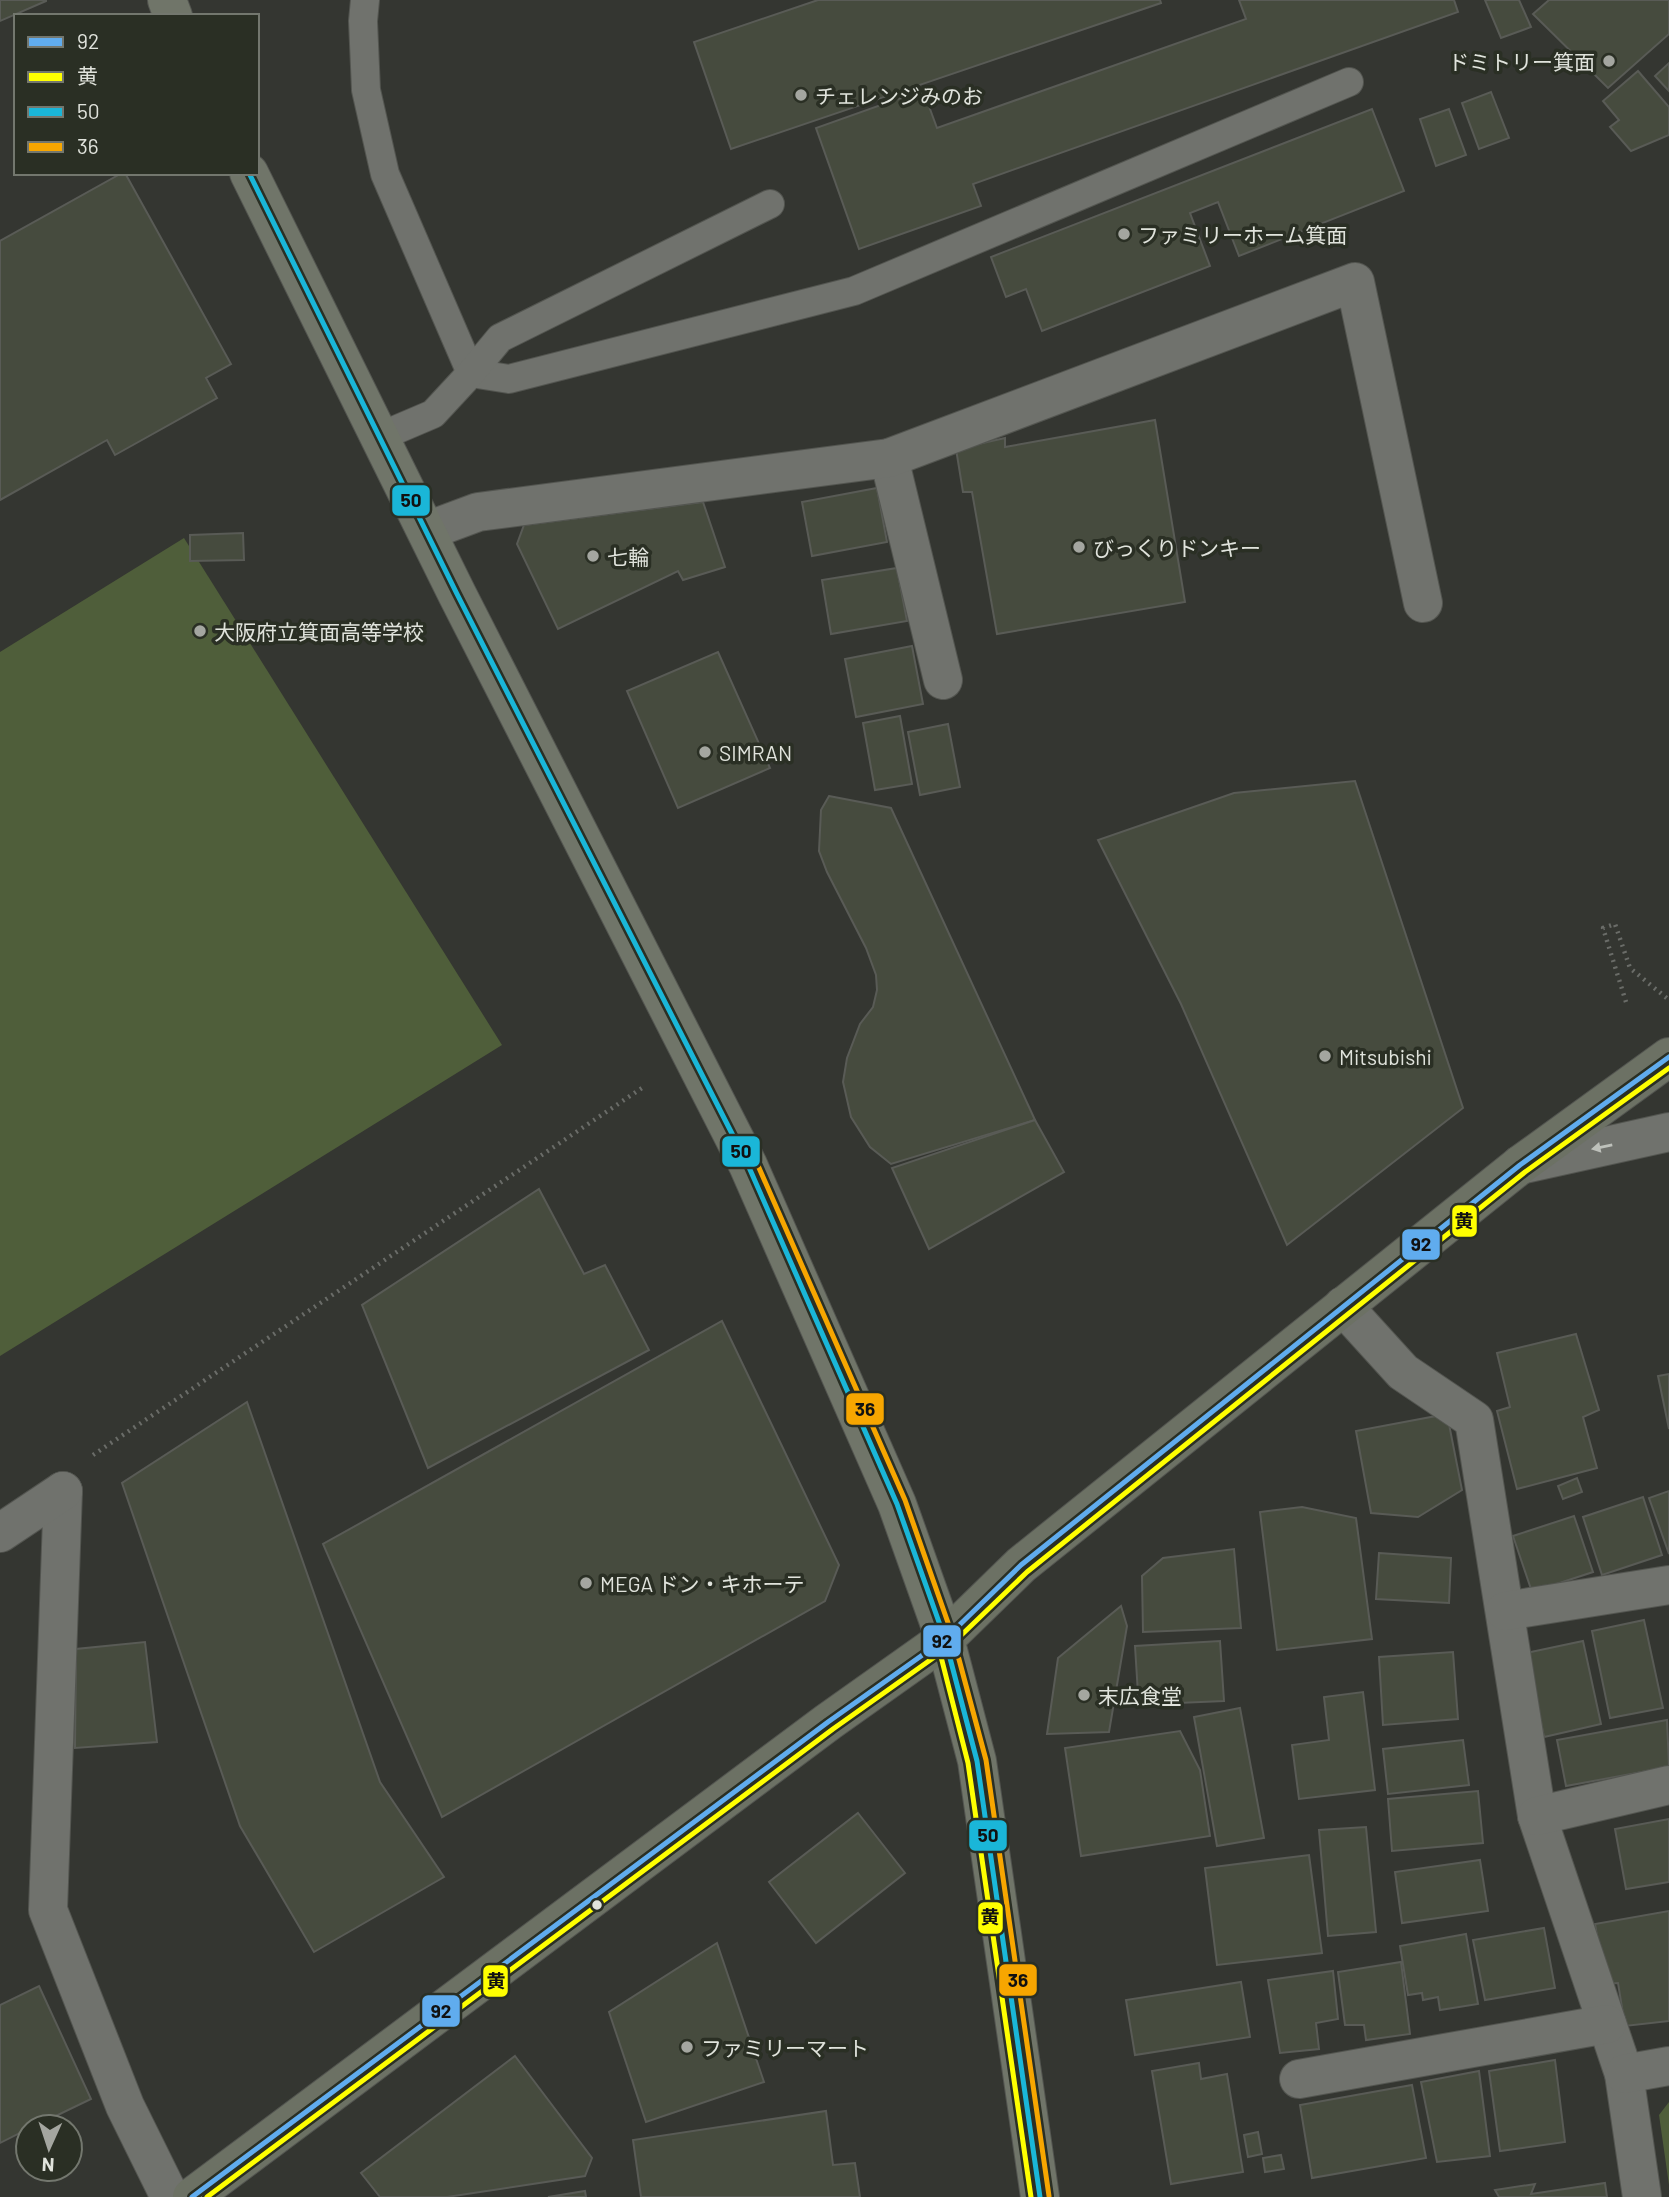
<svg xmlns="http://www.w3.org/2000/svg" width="1669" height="2197" font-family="Barlow,'Noto Sans JP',sans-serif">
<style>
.park{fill:#4f5e3a}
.building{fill:#464b3e;stroke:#595b56;stroke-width:2}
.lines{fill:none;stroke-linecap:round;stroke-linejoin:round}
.service-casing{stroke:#535550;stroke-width:30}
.minor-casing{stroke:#535550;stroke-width:40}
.primary-casing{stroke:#535550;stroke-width:40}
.trunk-casing{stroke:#535550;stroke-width:40}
.path{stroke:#6a6c68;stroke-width:4.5;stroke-dasharray:2 5;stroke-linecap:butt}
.service{stroke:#70726d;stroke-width:28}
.minor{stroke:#70726d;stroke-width:38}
.primary{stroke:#707569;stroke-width:38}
.trunk{stroke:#6c7164;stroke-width:38}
.bus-1-casing{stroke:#2a2f24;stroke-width:10}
.bus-2-casing{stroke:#2a2f24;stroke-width:10}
.bus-3-casing{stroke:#2a2f24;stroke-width:10}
.bus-4-casing{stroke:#2a2f24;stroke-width:10}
.bus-1{stroke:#60acee;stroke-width:5}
.bus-2{stroke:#ff0;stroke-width:5}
.bus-3{stroke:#1ab6d8;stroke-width:5}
.bus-4{stroke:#f7a600;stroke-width:5}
.oneway{fill:#bec1bb}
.poi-dot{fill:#a4a6a0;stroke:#2a2f24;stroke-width:2.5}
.bus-dot{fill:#e0e3dc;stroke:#2a2f24;stroke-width:2.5}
.labels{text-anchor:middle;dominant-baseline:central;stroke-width:7;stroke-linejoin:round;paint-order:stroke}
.poi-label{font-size:21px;fill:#e0e3dc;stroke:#2a2f24;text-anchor:start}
.line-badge{stroke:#2a2f24;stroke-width:2.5}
.pale-badge-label{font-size:19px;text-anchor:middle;font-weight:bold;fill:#111}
</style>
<rect width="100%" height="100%" fill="#343631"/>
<g class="park">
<path d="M184,538L502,1045L0,1356V652Z"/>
<path d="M1669,2102V2185L1659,2115Z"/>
</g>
<g class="building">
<path d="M0,0H46V1L0,21Z"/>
<path d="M818,0H1160L1161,3L731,149L694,42Z"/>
<path d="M1239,0H1454L1458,12L973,184L981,206L859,249L816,128L923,90L937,128L1246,19Z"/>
<path d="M1485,0H1519L1531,27L1501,38Z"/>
<path d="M1549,0H1669V34L1608,88L1533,14Z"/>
<path d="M1669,63V91L1655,76Z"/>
<path d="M1638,71L1669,107V135L1631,151L1610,127L1619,120L1603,101Z"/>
<path d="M1491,92L1509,138L1479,149L1462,103Z"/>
<path d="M1372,109L1404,191L1239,256L1218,202L1190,213L1210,266L1042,331L1026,289L1006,297L991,257Z"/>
<path d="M1449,109L1466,155L1436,166L1420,119Z"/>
<path d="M122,173H125L231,364L206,378L217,398L115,455L107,440L0,500V241Z"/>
<path d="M1155,420L1185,602L997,634L972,492H963L956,449L1005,438V447Z"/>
<path d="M877,488L887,542L812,556L802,502Z"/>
<path d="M703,502L725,567L683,580L678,571L558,629L517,544L524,525Z"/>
<path d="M243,533L244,560L190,561V535Z"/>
<path d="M897,568L907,621L831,634L822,580Z"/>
<path d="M912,646L923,704L856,717L845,659Z"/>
<path d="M718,652L770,768L678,808L627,691Z"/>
<path d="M900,716L912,784L875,790L863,723Z"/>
<path d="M948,724L960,787L920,795L908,732Z"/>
<path d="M1355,781L1463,1108L1287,1245L1181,1004L1098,840L1234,793Z"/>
<path d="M829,796L891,808L1035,1120L891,1164L870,1147L851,1117L843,1082L847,1058L860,1024L873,1007L877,990L876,975L866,948L827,872L819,851L821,810Z"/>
<path d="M1035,1120L1064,1172L929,1249L892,1168Z"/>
<path d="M539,1189L584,1274L605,1265L649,1350L428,1468L362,1305Z"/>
<path d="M722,1321L839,1565L825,1601L442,1817L323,1544Z"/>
<path d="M1576,1334L1599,1410L1583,1417L1597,1468L1517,1489L1497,1411L1510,1407L1497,1353Z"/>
<path d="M1669,1374V1429L1658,1376Z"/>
<path d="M247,1402L380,1782L444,1877L314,1952L240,1826L122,1483Z"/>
<path d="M1447,1414L1462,1490L1418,1517L1371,1513L1356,1431Z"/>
<path d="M1577,1478L1582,1492L1563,1499L1558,1486Z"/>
<path d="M1669,1491V1554L1649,1498Z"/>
<path d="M1643,1497L1662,1555L1602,1575L1583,1517Z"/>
<path d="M1302,1507L1356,1518L1372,1639L1277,1650L1260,1512Z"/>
<path d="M1574,1516L1593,1572L1532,1592L1513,1536Z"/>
<path d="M1234,1549L1241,1628L1143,1632L1142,1576L1163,1558Z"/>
<path d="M1379,1553L1451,1558L1449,1603L1376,1599Z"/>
<path d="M1121,1606L1127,1626L1109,1732L1047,1734L1058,1658Z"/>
<path d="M1644,1620L1663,1708L1610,1718L1592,1631Z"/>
<path d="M1220,1641L1224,1701L1178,1703V1692L1138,1694L1135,1646Z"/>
<path d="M1583,1641L1601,1724L1544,1737L1526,1653Z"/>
<path d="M145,1642L157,1742L75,1748L76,1649Z"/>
<path d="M1453,1652L1458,1719L1383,1725L1379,1657Z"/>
<path d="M1363,1692L1375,1790L1299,1799L1292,1745L1329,1740L1324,1697Z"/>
<path d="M1240,1708L1264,1838L1217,1846L1194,1717Z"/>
<path d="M1667,1720L1669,1767L1566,1786L1557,1740Z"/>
<path d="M1180,1731L1200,1770L1210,1836L1081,1856L1065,1748Z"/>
<path d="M1463,1740L1469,1785L1388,1794L1383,1749Z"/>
<path d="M1478,1791L1483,1843L1392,1851L1388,1799Z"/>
<path d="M858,1813L905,1873L816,1943L769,1882Z"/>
<path d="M1669,1819V1882L1626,1889L1615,1829Z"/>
<path d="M1366,1827L1376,1932L1328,1936L1319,1830Z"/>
<path d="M1309,1855L1322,1953L1217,1965L1205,1868Z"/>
<path d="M1480,1860L1488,1911L1402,1923L1395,1872Z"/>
<path d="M1669,1911V2021L1625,2026L1618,1983L1605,1984L1595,1924Z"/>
<path d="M1544,1928L1555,1988L1485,2000L1473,1940Z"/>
<path d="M1466,1934L1478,2004L1440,2010L1438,1997L1423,2000L1422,1993L1408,1995L1400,1946Z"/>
<path d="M717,1943L764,2082L646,2122L609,2012Z"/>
<path d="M1401,1962L1410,2034L1366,2040L1364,2025H1345L1338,1972Z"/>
<path d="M1333,1971L1338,2019L1316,2023L1319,2049L1280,2053L1268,1980Z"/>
<path d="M1241,1982L1250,2037L1135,2055L1126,2000Z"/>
<path d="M39,1986L91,2099L33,2127H28V2129L0,2143V2005Z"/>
<path d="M515,2056L592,2158L585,2176L447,2197H380L361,2173Z"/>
<path d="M1555,2060L1565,2142L1500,2151L1489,2071Z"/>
<path d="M1199,2063L1201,2079L1227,2074L1243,2172L1171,2184L1152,2071Z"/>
<path d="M1479,2071L1490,2156L1437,2162L1421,2082Z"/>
<path d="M1412,2085L1426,2158L1312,2178L1300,2105Z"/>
<path d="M826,2111L833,2165L855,2163L860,2197H641L633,2140Z"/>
<path d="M1258,2132L1262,2154L1248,2157L1244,2135Z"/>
<path d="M1281,2155L1284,2169L1265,2172L1263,2158Z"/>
<path d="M1605,2183L1607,2197H1499L1495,2190L1535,2184L1531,2194Z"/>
<path d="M585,2191L586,2197H548Z"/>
</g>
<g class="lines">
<g class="service-casing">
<g id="service">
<path d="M365,0L363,21L366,90L385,174L471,373"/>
<path d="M471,373L509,379L854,291L1349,82"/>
<path d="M379,437L433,414L471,373L500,338L770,204"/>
</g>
</g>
<g class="minor-casing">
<g id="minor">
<path d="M889,458L943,680"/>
<path d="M427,531L478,512L889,458L1355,282L1423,603"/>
<path d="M1520,1165L1669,1132"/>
<path d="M1343,1306L1403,1372L1474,1420L1537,1816L1624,2074L1642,2197"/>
<path d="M63,1491L48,1910L125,2106L170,2197"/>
<path d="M0,1533L63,1491"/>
<path d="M1505,1611L1669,1585"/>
<path d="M1537,1816L1669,1785"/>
<path d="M1624,2074L1669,2066"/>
<path d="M1299,2079L1607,2024"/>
</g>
</g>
<g class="primary-casing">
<g id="primary">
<path d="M167,0L173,16"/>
<path d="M249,173L457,594L748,1165L897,1504L945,1639L977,1761L1040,2197"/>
</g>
</g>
<g class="trunk-casing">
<path id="trunk" d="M192,2197L828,1722L945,1639L1021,1565L1520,1165L1669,1057"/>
</g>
<g class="path">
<path d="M1626,1002L1603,928L1615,924L1630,968L1669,1000"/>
<path d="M93,1455L645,1086"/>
</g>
<use href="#service" class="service"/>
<use href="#minor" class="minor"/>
<use href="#primary" class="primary"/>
<use href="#trunk" class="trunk"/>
<g class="bus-1-casing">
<path id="bus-1" d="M192,2197L828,1722L945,1639L1021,1565L1520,1165L1669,1057"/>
</g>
<g class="bus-2-casing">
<g id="bus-2">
<path d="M937,1641L968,1763L1031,2197"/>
<path d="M207,2197L833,1729L950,1646L1027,1572L1525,1172L1669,1068"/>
</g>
</g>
<g class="bus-3-casing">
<path id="bus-3" d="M249,173L457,594L748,1165L897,1504L945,1639L977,1761L1040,2197"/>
</g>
<g class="bus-4-casing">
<path id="bus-4" d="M756,1161L905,1500L953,1637L986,1760L1049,2196"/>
</g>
<use href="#bus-1" class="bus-1"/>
<use href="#bus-2" class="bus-2"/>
<use href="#bus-3" class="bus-3"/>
<use href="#bus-4" class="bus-4"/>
</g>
<defs><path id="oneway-solid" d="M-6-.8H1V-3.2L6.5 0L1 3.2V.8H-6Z" transform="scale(1.75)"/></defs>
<use class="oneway" href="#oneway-solid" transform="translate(1602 1147) rotate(168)"/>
<g class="poi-dot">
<circle cx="1609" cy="61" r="7"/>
<circle cx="801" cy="95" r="7"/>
<circle cx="1124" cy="234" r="7"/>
<circle cx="1079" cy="547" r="7"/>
<circle cx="593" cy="556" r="7"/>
<circle cx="200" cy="631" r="7"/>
<circle cx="705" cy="752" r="7"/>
<circle cx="1325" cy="1056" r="7"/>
<circle cx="586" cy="1583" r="7"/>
<circle cx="1084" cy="1695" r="7"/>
<circle cx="687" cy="2047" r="7"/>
</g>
<circle class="bus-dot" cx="597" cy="1905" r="6"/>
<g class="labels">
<g class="poi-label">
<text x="1595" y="61" text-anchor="end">ドミトリー箕面</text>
<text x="815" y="95">チェレンジみのお</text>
<text x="1138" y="234">ファミリーホーム箕面</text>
<text x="1093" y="547">びっくりドンキー</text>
<text x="607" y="556">七輪</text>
<text x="214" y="631">大阪府立箕面高等学校</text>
<text x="719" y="752">SIMRAN</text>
<text x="1339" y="1056">Mitsubishi</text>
<text x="600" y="1583">MEGA ドン・キホーテ</text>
<text x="1098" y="1695">末広食堂</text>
<text x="701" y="2047">ファミリーマート</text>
</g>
</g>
<g class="line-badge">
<rect x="391" y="484" width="40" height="33" rx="7" fill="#1ab6d8"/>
<rect x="721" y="1135" width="40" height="33" rx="7" fill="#1ab6d8"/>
<rect x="1451" y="1204" width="27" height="34" rx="7" fill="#ff0"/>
<rect x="1401" y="1228" width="40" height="33" rx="7" fill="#60acee"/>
<rect x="845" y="1392" width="40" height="34" rx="7" fill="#f7a600"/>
<rect x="922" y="1624" width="40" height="34" rx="7" fill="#60acee"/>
<rect x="968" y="1819" width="40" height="33" rx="7" fill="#1ab6d8"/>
<rect x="977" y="1901" width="27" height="34" rx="7" fill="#ff0"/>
<rect x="998" y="1963" width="40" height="34" rx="7" fill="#f7a600"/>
<rect x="482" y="1964" width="27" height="34" rx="7" fill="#ff0"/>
<rect x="421" y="1994" width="40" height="34" rx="7" fill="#60acee"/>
</g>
<g class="pale-badge-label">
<text x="411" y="507">50</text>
<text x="741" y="1158">50</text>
<text x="1464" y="1228">黄</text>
<text x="1421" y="1251">92</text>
<text x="865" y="1416">36</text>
<text x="942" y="1648">92</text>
<text x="988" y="1842">50</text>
<text x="990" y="1924">黄</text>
<text x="1018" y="1987">36</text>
<text x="496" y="1988">黄</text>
<text x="441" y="2018">92</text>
</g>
<rect x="14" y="14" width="245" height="161" fill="#2a2f24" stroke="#73776e" stroke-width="2"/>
<rect x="28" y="37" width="35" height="10" fill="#60acee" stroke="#73776e" stroke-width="2"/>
<text x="77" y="49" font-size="21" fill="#e0e3dc">92</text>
<rect x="28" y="72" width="35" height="10" fill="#ffff00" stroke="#73776e" stroke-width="2"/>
<text x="77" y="84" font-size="21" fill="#e0e3dc">黄</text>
<rect x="28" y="107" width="35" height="10" fill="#1ab6d8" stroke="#73776e" stroke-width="2"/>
<text x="77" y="119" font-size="21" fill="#e0e3dc">50</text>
<rect x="28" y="142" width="35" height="10" fill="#f7a600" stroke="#73776e" stroke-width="2"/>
<text x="77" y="154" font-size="21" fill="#e0e3dc">36</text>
<g transform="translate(49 2148) rotate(183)"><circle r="33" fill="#2a2f24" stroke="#73776e" stroke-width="2"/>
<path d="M0-5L12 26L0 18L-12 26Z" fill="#a4a6a0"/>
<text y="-10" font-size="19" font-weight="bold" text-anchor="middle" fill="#e0e3dc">N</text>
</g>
</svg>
